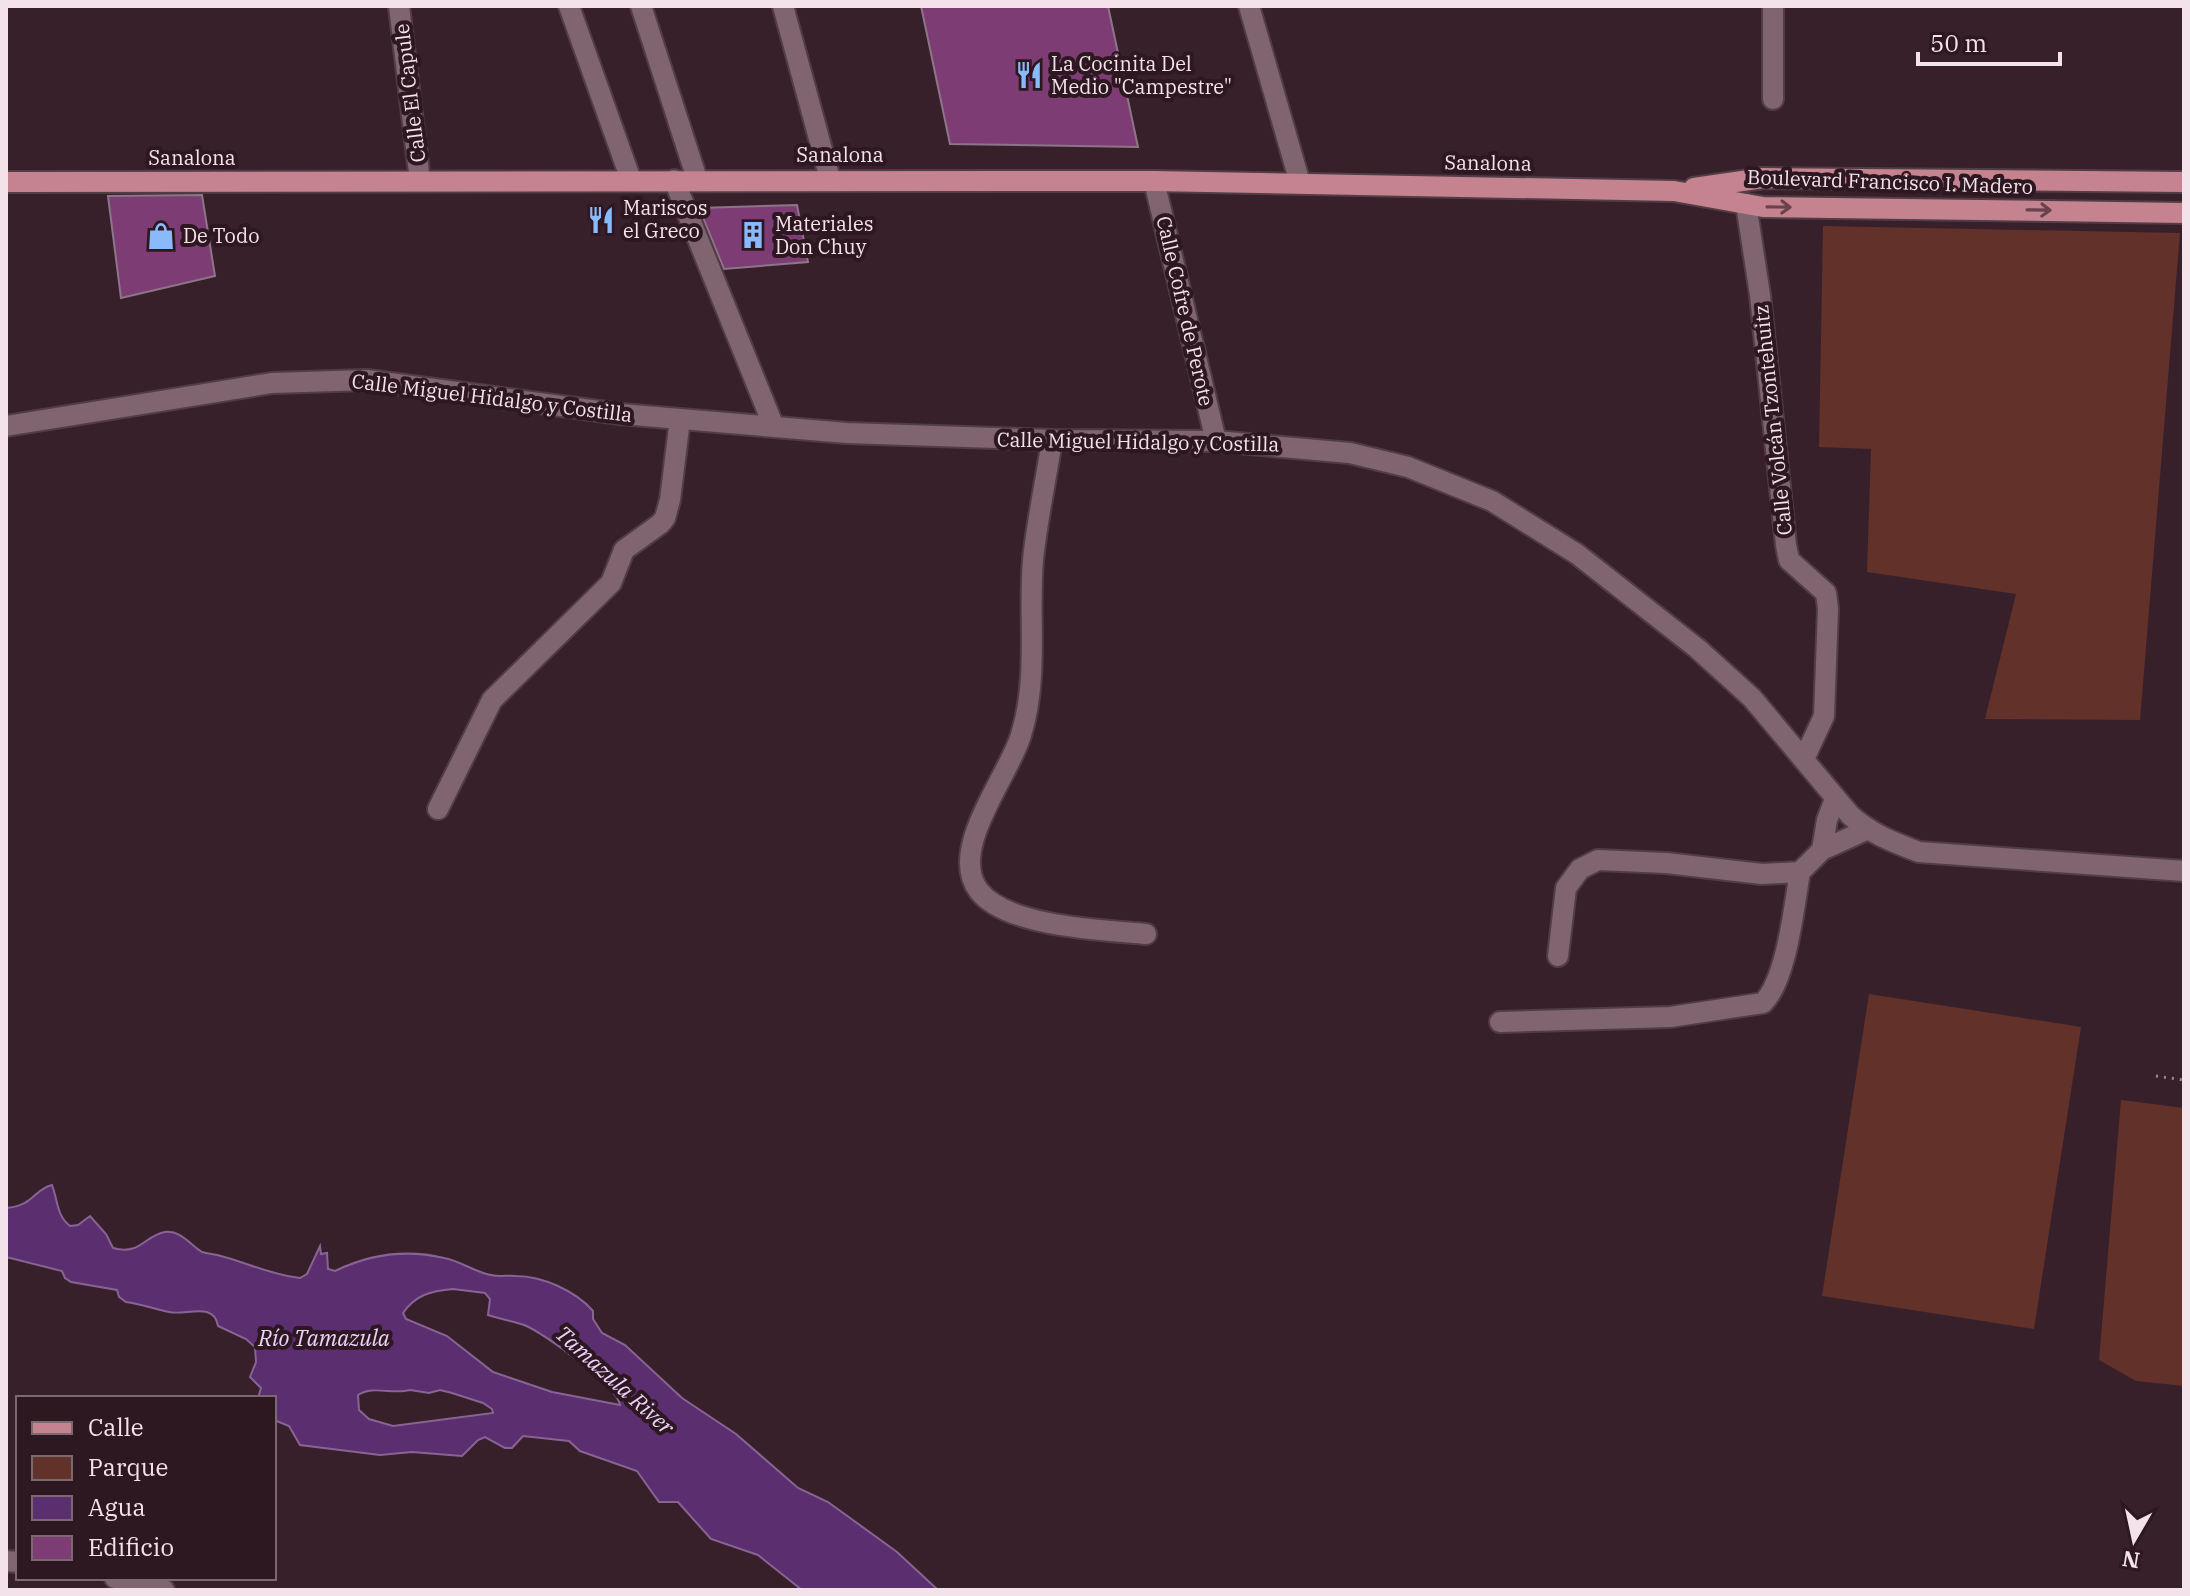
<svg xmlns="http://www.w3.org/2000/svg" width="2190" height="1596" viewBox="0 0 2190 1596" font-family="'IBM Plex Serif',serif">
	<rect width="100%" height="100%" fill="#38202b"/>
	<path fill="#61312a" d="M1823,226L2180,233L2140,720L1985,719L2016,594L1867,572L1871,449L1819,447Z
		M1869,994L2081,1027L2034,1329L1822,1296Z
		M2121,1100L2184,1108V1386L2136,1381L2099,1360Z"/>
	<path fill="#5a2e6f" stroke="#886494" stroke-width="2" fill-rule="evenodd" d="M52,1185C58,1200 56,1215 70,1226L78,1225L90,1216L106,1234L113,1248C140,1256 145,1235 165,1232C181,1230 190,1245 202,1252C208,1254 215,1254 221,1256C247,1263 272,1275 300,1278L307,1274L320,1246L321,1254L327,1253L328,1269L335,1271C370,1254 406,1249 444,1258C461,1261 474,1272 491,1275C500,1277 507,1275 516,1276C542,1276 576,1291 593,1311V1319L602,1333L625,1345L682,1398L736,1434L798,1488L828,1502L897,1552L938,1590H802L758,1555L711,1539L678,1502H659L637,1471L580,1451L569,1441L523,1436L512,1448H505L485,1437L478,1440L462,1456L412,1452L380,1455L300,1445L289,1426L274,1420V1398H258L261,1388L250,1377L256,1362L255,1347L246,1339L218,1326C214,1301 185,1316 169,1312C154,1309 141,1304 126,1302L119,1297L117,1290L71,1282L65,1278L62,1271L6,1257V1208C34,1206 34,1189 52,1185ZM453,1289L485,1293L490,1299L488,1315C500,1319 512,1321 524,1325C543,1332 618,1387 620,1405L552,1392L493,1372L447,1336L406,1319L403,1313C415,1295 431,1291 453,1289ZM410,1390L429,1393L440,1390L452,1393L483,1403L492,1409L493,1413L393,1426L369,1419L359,1410L358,1395C373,1385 393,1395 410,1390Z"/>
	<path fill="#7d3d74" stroke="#8c7588" stroke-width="2" d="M921,6H1108L1138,147L950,144Z
		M202,195L215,276L121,298L108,196Z
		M797,205L808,262L724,269L699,208Z"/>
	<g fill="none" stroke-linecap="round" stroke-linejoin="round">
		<g stroke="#513d46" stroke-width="24">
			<path id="minor" d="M399,6L420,181
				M569,6L631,180
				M641,6L697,179
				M783,6L830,179
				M1249,6L1300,183
				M1773,99V6
				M674,180L774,427
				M1154,181L1216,441
				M1746,204L1760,295L1786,545L1789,560L1826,593L1828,609L1824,716L1804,759
				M6,426L272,383L367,380L621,414L847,433L1052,440L1216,441L1350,453L1408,467L1492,501L1577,554L1698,649L1752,698L1850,815C1871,834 1893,842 1919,852L2184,871
				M1052,440C1046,480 1037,520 1033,560C1028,618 1039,677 1021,735C1009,776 947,850 979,891C1007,927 1103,930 1146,934
				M438,809L492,700L611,583L624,550L660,524L665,518L670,500L680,419
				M1822,850L1827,820L1835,799
				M1558,956L1566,888L1580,869L1598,860L1666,863L1762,874L1800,872L1822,850L1866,830
				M1500,1022L1670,1017L1763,1003C1787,979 1794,906 1800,872
				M6,1561L18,1562
				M115,1578L152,1585L164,1590"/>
		</g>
		<g stroke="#513d46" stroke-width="24">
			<path id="major" d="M6,182L1154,181L1674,191L1763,207L2184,213
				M1694,188L1763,178L2184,182"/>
		</g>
		<path stroke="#9d8891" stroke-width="3" stroke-dasharray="2 6" stroke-linecap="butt" d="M2156,1076L2184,1080"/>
		<use href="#minor" stroke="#80646f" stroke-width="20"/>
		<use href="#major" stroke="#c4838f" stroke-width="20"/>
	</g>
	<defs><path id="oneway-shaft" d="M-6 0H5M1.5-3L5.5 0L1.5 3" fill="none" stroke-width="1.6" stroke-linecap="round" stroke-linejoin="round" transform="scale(2)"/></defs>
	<g stroke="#69424d">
		<use href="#oneway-shaft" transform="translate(1779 207) rotate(1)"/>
		<use href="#oneway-shaft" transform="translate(2039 210) rotate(1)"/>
	</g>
	<defs>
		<g id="restaurant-bare" transform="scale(2.16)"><path d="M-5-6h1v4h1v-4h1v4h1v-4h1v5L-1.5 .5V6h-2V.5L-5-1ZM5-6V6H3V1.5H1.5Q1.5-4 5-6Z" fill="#8abafc" stroke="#2d1721" stroke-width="2.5" paint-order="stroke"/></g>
		<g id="building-bare" transform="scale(2.16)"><path d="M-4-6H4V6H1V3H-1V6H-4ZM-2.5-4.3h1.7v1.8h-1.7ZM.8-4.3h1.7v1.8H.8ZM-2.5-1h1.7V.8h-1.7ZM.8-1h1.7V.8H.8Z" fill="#8abafc" stroke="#2d1721" stroke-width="2.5" paint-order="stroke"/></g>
		<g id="shop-bare" transform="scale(2.16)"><path d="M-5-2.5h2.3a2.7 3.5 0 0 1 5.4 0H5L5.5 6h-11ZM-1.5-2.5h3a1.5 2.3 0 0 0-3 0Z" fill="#8abafc" stroke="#2d1721" stroke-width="2.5" paint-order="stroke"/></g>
	</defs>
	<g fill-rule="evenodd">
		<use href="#restaurant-bare" x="1029" y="75"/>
		<use href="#restaurant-bare" x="601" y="220"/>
		<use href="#building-bare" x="753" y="235"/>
		<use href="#shop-bare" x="161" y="236"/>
	</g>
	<g text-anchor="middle" stroke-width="8" stroke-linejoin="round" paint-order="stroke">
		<g font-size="20" fill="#f3e2e9" stroke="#2d1721" text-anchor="start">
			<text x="1051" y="71">La Cocinita Del<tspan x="1051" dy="23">Medio "Campestre"</tspan></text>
			<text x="623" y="215">Mariscos<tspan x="623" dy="23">el Greco</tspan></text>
			<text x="775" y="231">Materiales<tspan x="775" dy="23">Don Chuy</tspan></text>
			<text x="183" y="243">De Todo</text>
		</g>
		<g font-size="20" fill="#f3e2e9" stroke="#2d1721">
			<text transform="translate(410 93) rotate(-97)" y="7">Calle El Capule</text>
			<text x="840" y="162">Sanalona</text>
			<text x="192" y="165">Sanalona</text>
			<text transform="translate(1488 163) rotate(1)" y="7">Sanalona</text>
			<text transform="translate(1890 182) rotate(2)" y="7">Boulevard Francisco I. Madero</text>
			<text transform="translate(1185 311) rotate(77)" y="7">Calle Cofre de Perote</text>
			<text transform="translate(492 398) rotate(7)" y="7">Calle Miguel Hidalgo y Costilla</text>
			<text transform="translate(1773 420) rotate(-96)" y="7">Calle Volcán Tzontehuitz</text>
			<text transform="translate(1138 442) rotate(1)" y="7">Calle Miguel Hidalgo y Costilla</text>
		</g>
		<g font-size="22" font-style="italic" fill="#ecd3fa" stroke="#2d1721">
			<text x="324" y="1346">Río Tamazula</text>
			<text transform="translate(615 1380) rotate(42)" y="8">Tamazula River</text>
		</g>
	</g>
	<rect width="2190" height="1596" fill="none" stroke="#f3e2e9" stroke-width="16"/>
	<rect x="16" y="1396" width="260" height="184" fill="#2d1721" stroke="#7c6871" stroke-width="2"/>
	<rect x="32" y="1422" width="40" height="12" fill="#c4838f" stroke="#7c6871" stroke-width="2"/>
	<text x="88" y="1436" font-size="24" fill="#f3e2e9">Calle</text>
	<rect x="32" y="1456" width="40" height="24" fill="#61312a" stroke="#7c6871" stroke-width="2"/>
	<text x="88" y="1476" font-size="24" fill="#f3e2e9">Parque</text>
	<rect x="32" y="1496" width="40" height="24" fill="#5a2e6f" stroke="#7c6871" stroke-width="2"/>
	<text x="88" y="1516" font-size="24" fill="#f3e2e9">Agua</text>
	<rect x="32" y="1536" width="40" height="24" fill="#7d3d74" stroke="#7c6871" stroke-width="2"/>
	<text x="88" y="1556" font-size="24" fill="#f3e2e9">Edificio</text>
	<g transform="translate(2134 1540) rotate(189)" stroke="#2d1721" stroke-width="6" paint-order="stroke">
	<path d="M0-6L14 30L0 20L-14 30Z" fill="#f3e2e9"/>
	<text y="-12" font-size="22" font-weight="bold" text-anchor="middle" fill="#f3e2e9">N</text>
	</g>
	<path d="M1918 52v12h142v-12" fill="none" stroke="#f3e2e9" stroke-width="4"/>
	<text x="1930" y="52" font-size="24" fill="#f3e2e9" stroke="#2d1721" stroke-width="6" paint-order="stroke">50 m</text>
</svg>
